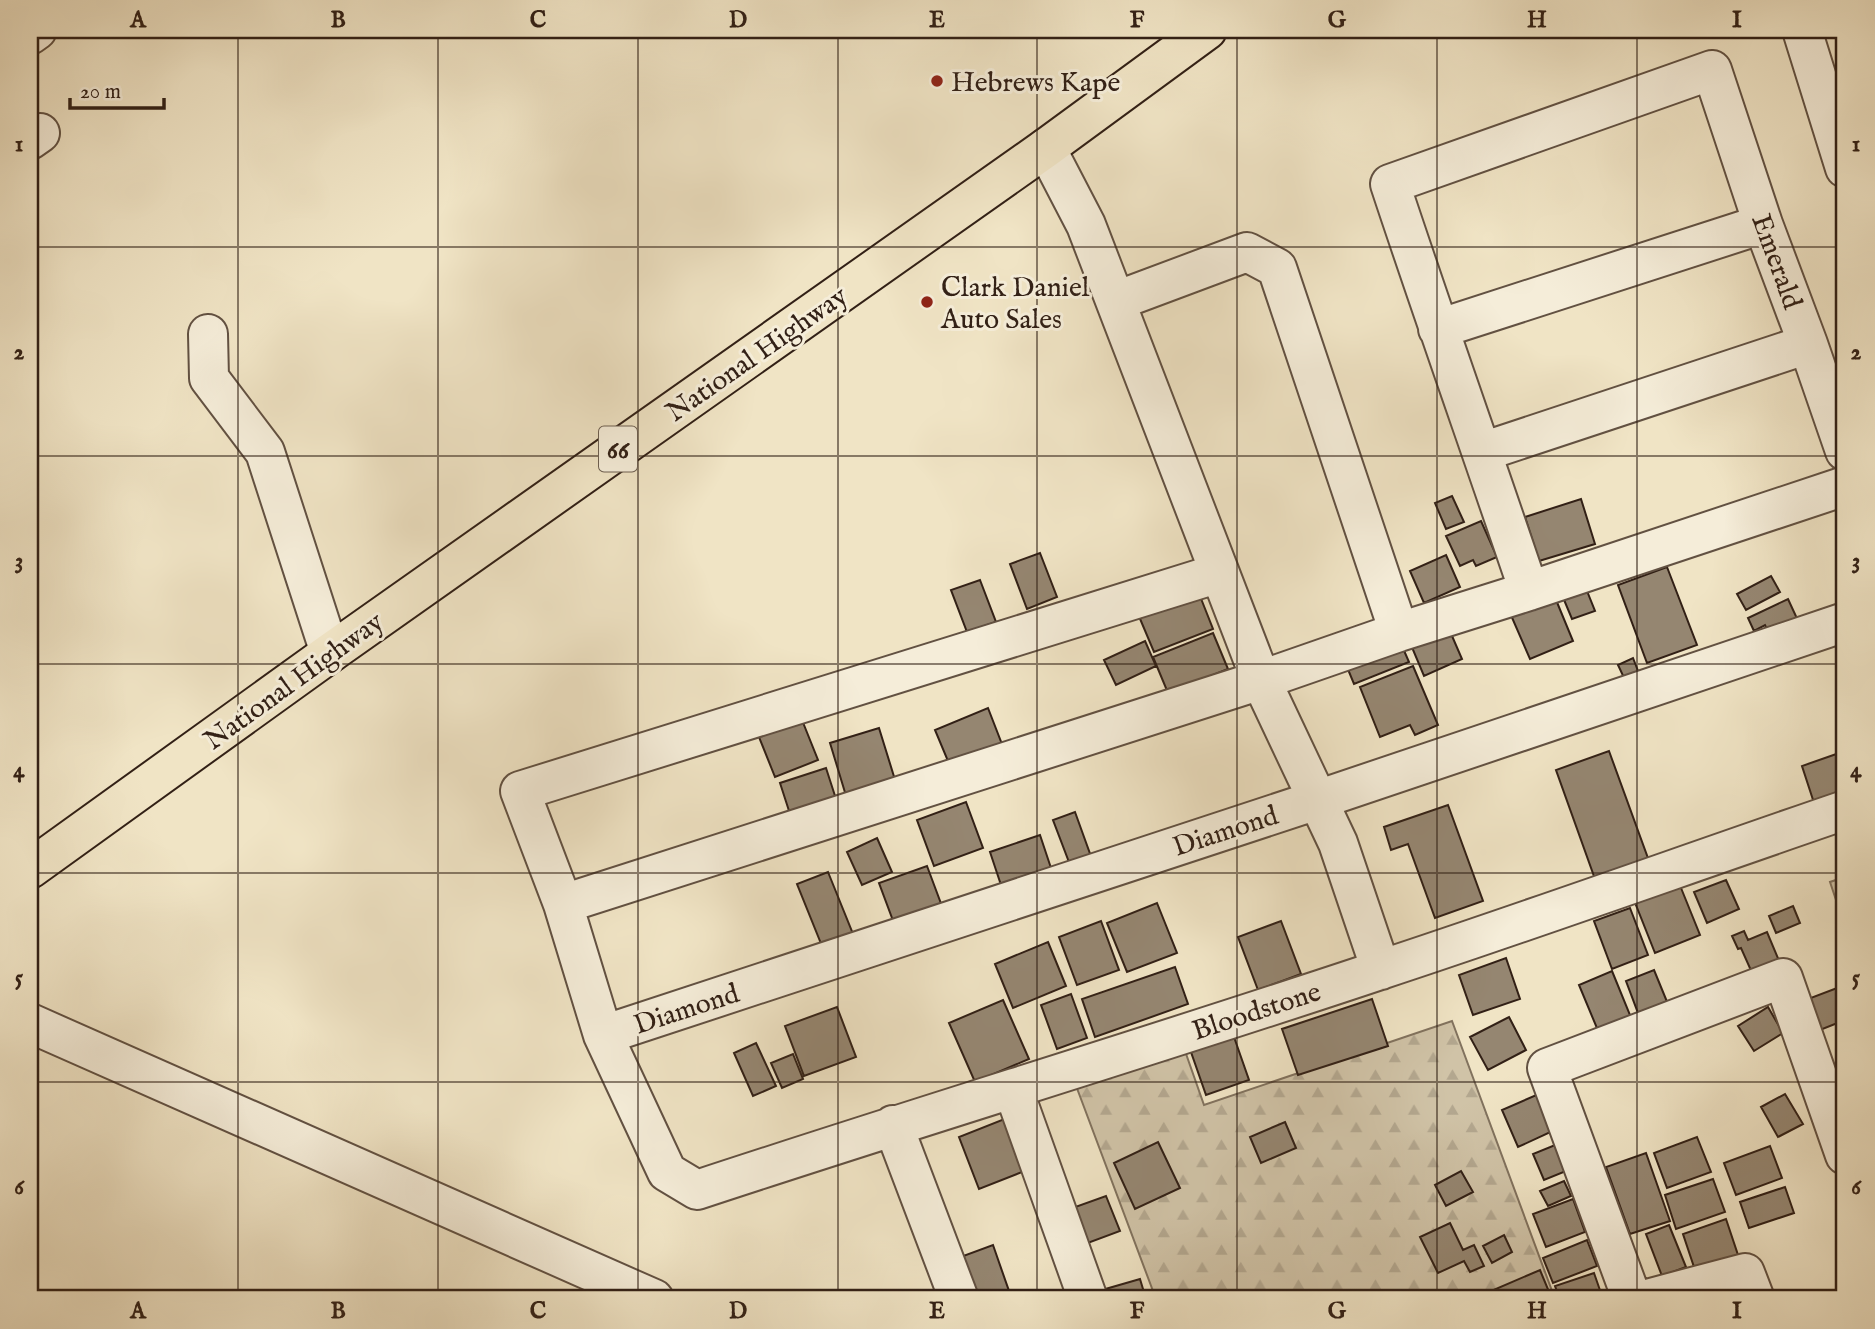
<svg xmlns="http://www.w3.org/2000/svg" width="1875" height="1329" viewBox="0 0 1875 1329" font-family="'IM FELL English',serif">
	<defs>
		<pattern id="forest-firs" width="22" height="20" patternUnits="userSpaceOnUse" patternTransform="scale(1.75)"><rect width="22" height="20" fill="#d0c3a7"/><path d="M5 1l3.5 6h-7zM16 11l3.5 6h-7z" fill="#b3a78f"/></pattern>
	</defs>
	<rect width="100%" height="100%" fill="#f0e4c5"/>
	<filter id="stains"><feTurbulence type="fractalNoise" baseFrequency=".00286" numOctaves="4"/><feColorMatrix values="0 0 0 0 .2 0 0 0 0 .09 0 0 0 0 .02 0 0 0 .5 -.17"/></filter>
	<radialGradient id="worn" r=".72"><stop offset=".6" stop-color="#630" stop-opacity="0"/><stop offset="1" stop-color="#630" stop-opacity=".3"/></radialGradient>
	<path fill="url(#forest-firs)" stroke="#81725e" stroke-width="2" d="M1845,877V927L1830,882Z
		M1452,1021L1555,1299H1156L1075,1083L1185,1051L1204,1105Z"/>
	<path fill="#958671" stroke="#322016" stroke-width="2" d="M1452,496L1464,522L1446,529L1435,503Z
		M1581,499L1595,544L1539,561L1525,517Z
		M1481,521L1497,557L1476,566L1473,560L1460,566L1446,536Z
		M1040,553L1057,597L1027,609L1010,564Z
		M1446,555L1460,587L1424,603L1410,571Z
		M1667,567L1697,645L1647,663L1618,585Z
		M1771,576L1780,592L1746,610L1737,594Z
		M980,580L996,622L967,632L951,590Z
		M1585,586L1595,611L1572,619L1562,595Z
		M1198,591L1213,629L1154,652L1138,614Z
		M1554,595L1573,641L1530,659L1510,613Z
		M1788,599L1800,625L1772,639L1765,625L1754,631L1748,618Z
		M1449,629L1462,659L1424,676L1411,645Z
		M1213,633L1228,669L1168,693L1153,657Z
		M1145,641L1156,666L1116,685L1104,660Z
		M1402,646L1409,662L1354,684L1347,667Z
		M1633,658L1640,676L1626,682L1618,665Z
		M1413,666L1438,725L1415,735L1410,725L1380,737L1360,687Z
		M988,708L1005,752L953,773L935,730Z
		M802,720L818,760L775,777L759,737Z
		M879,728L896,783L847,799L830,743Z
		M1609,751L1649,861L1595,879L1556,770Z
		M1845,751V800L1816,809L1802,766Z
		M826,768L837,802L791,817L780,783Z
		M966,802L983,848L934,866L917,820Z
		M1448,805L1483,901L1435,918L1408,844L1391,850L1384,827Z
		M1075,812L1093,862L1072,870L1053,820Z
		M1040,835L1054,877L1004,894L990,852Z
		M877,838L892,872L862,885L847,852Z
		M927,866L946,917L898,934L879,883Z
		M828,872L853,934L822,946L797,884Z
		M1726,880L1739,909L1707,923L1694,892Z
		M1679,883L1700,935L1655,953L1634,900Z
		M1157,903L1177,953L1127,972L1107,923Z
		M1793,906L1800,923L1776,933L1769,916Z
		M1630,908L1648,955L1612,969L1594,921Z
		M1101,921L1119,970L1077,985L1059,937Z
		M1281,921L1301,974L1258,990L1238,937Z
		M1744,931L1748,940L1767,932L1780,963L1753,975L1741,948L1738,949L1732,936Z
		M1048,942L1066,986L1013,1008L995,964Z
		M1506,958L1520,999L1473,1015L1459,975Z
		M1175,967L1188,1004L1095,1037L1082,999Z
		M1654,970L1670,1009L1641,1021L1626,981Z
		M1612,971L1632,1020L1599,1033L1579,985Z
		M1845,985V1020L1820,1030L1808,999Z
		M1071,994L1087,1038L1057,1049L1041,1005Z
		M1372,999L1388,1046L1298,1075L1282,1029Z
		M1003,1000L1029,1059L975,1082L949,1023Z
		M837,1007L856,1057L804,1076L785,1026Z
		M1768,1007L1783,1033L1754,1051L1738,1026Z
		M1509,1017L1526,1050L1488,1070L1470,1037Z
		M1234,1037L1249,1080L1206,1095L1191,1052Z
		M756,1043L776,1086L753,1096L734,1053Z
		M793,1054L803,1079L782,1088L771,1063Z
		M1541,1093L1557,1129L1518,1147L1502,1110Z
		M1785,1094L1803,1124L1778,1137L1761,1107Z
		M1007,1118L1027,1170L979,1189L959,1137Z
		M1285,1122L1296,1148L1261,1163L1250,1137Z
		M1697,1137L1711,1172L1667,1188L1654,1153Z
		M1158,1142L1180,1188L1135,1209L1114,1163Z
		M1560,1143L1571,1169L1544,1180L1533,1154Z
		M1770,1146L1782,1178L1736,1195L1724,1163Z
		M1646,1153L1670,1221L1630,1234L1606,1167Z
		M1461,1171L1473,1192L1446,1206L1435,1185Z
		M1713,1179L1725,1212L1676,1229L1665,1195Z
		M1564,1181L1571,1196L1548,1206L1540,1191Z
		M1785,1187L1794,1213L1749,1228L1740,1202Z
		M1106,1196L1120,1231L1077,1247L1064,1211Z
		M1573,1199L1585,1232L1546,1247L1533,1214Z
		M1726,1219L1738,1255L1695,1270L1683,1234Z
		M1450,1223L1463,1250L1474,1245L1484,1266L1470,1272L1464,1261L1438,1273L1420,1237Z
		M1669,1225L1686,1267L1662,1276L1646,1234Z
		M1504,1235L1512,1252L1492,1263L1483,1246Z
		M1587,1240L1597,1266L1553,1283L1543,1258Z
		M993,1245L1009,1291L986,1299H970L955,1259Z
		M1540,1270L1552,1299H1475V1298Z
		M1594,1273L1603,1299H1560L1555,1286Z
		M1140,1279L1146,1299H1097L1095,1292Z"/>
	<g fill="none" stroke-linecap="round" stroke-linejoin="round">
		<g stroke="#625142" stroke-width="42">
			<path id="minor" d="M1802,30L1845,168
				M30,35L37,30
				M30,140L40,133
				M1046,148L1086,225L1261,680L1338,843L1381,970
				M1116,301L1247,252L1277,268L1399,632
				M1438,329L1763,224
				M208,334L209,378L265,452L330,653
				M1482,452L1808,344
				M1219,573L520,791L563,904L603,1035L667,1172L697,1190C924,1115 1153,1046 1380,970C1535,919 1690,863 1845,810
				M1529,591C1483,455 1435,320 1390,184L1712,70L1763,224L1808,344L1845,451
				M563,904L1261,680L1399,632L1529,591L1845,486
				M30,1023L654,1299
				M603,1035L1317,800L1845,622
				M1013,1089L1088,1299
				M893,1125L959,1299
				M1632,1299L1547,1068L1783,978L1845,1155
				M1647,1299L1745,1273L1755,1299"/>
		</g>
		<g stroke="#322016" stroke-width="42">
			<path id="major" d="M30,869L330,653L1046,148L1207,30"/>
		</g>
		<use href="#minor" stroke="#f5edd9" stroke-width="38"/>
		<use href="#major" stroke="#f0e4c5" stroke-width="38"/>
	</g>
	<path fill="none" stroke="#322016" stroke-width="2" stroke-opacity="0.55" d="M238,30V1299M438,30V1299M638,30V1299M838,30V1299M1037,30V1299M1237,30V1299M1437,30V1299M1637,30V1299M30,247H1845M30,456H1845M30,664H1845M30,873H1845M30,1082H1845"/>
	<g fill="#8f2418" stroke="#f5edd9" stroke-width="2.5">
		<circle cx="937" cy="81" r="7"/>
		<circle cx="927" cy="302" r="7"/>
	</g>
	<g text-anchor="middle" stroke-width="6" stroke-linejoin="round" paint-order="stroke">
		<rect fill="#f5edd9" stroke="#6c5e50" stroke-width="2" x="599" y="426.5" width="38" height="45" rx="5"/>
		<g font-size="26" font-weight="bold" fill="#322016">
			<text x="618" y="458">66</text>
		</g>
		<g font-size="28" fill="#322016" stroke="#f5edd9" text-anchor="start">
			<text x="951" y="91">Hebrews Kape</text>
			<text x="941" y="296">Clark Daniel<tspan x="941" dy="32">Auto Sales</tspan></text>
		</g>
		<g font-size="28" fill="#322016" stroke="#f5edd9">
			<text transform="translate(1778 261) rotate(70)" y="10">Emerald</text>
			<text transform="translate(756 353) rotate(-35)" y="10">National Highway</text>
			<text transform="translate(293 680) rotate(-36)" y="10">National Highway</text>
			<text transform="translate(1225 830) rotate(-18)" y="10">Diamond</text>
			<text transform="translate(686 1008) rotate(-18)" y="10">Diamond</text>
			<text transform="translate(1256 1010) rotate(-18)" y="10">Bloodstone</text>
		</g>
	</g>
	<rect width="1875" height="1329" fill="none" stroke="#f0e4c5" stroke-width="77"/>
	<path d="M70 98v10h94v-10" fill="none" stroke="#322016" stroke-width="3.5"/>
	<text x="80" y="98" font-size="21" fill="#322016" stroke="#f5edd9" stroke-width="5" paint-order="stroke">20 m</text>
	<rect x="38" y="38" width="1798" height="1252" fill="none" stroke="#322016" stroke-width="2.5"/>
	<g font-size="23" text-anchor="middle" font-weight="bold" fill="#322016">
		<text x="138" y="27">A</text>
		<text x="338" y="27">B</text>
		<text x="538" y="27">C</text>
		<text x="738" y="27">D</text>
		<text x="937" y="27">E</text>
		<text x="1137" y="27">F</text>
		<text x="1337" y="27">G</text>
		<text x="1537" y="27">H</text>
		<text x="1737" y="27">I</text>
		<text x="19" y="151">1</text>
		<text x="1856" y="151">1</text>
		<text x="19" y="359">2</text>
		<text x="1856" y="359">2</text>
		<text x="19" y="568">3</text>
		<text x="1856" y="568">3</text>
		<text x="19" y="777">4</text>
		<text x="1856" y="777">4</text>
		<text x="19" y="985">5</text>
		<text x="1856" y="985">5</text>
		<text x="19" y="1194">6</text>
		<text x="1856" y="1194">6</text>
		<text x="138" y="1318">A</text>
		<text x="338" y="1318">B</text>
		<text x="538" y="1318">C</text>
		<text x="738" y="1318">D</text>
		<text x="937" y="1318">E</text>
		<text x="1137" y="1318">F</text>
		<text x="1337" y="1318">G</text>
		<text x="1537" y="1318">H</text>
		<text x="1737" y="1318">I</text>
	</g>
	<rect width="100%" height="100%" filter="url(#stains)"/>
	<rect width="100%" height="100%" fill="url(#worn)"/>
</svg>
